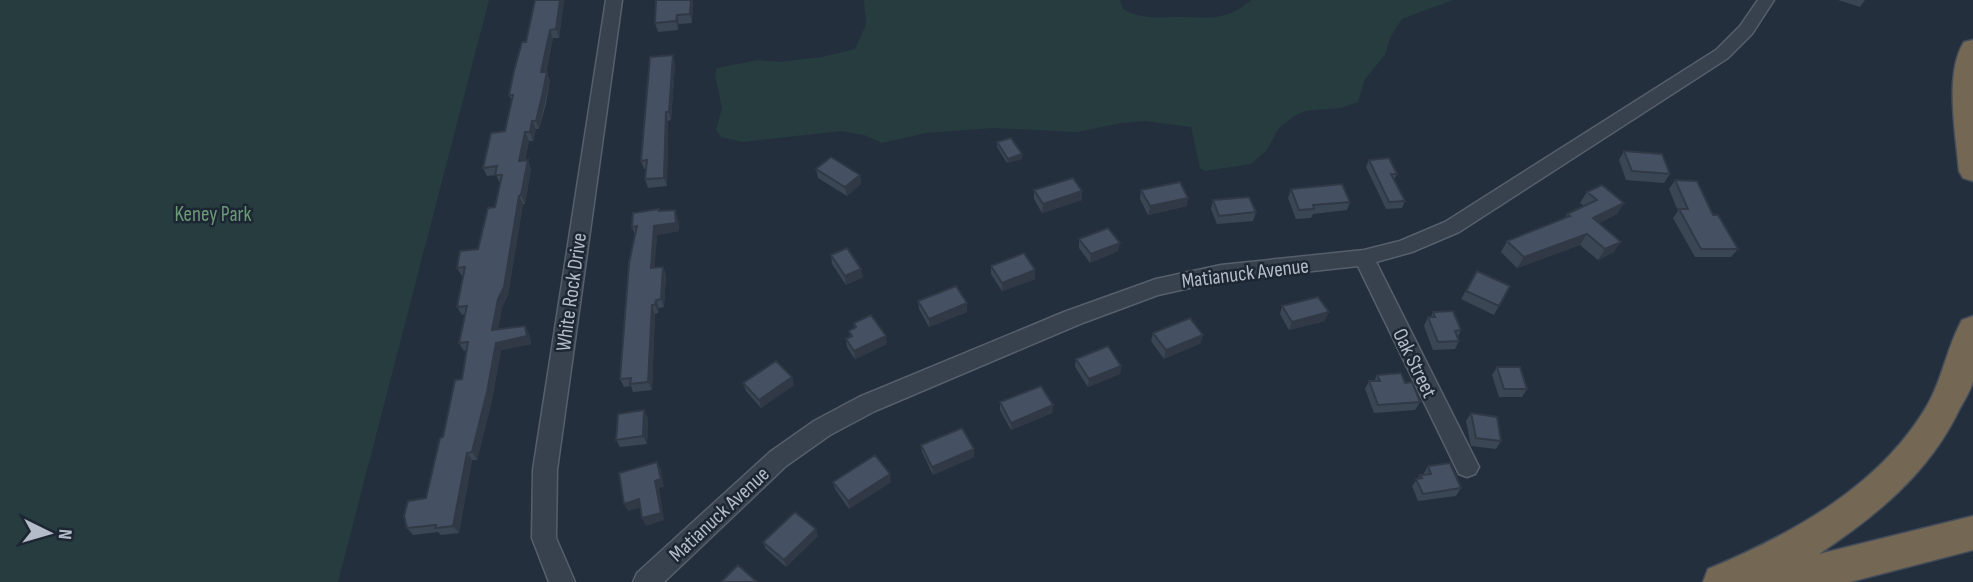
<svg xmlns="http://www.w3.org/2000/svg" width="1973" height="582" viewBox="0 0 1973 582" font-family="'Sofia Sans Condensed',sans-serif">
	<rect width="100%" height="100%" fill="#242f3e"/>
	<path fill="#263c3f" d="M0,0H489L338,582H0Z
		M864,0H1120L1123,9C1139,18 1154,18 1172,17C1203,16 1224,24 1251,0H1453L1402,19L1391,36L1385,55L1365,79L1358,102L1340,108L1306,111L1294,116L1279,128L1266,151L1251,164L1205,171L1200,168L1191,127L1145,121L1121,123L1077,132L993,128L926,133L882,143L864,135L841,131L742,142L721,137L716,130L722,108L715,75L717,68L758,60L778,62L822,57L855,49L866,24Z"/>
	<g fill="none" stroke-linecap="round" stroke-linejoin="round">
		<g stroke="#565f6c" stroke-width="3">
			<path id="minor" d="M606,0H622L557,470L556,538L575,582H549L532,538L533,470Z
				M1758,0H1774L1752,34L1728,58L1459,232L1412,252L1376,262L1479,467L1475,474L1467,477L1459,474L1358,266L1221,281L1158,295L1080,324L875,411L830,435L786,466L664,582H633L637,573L770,452L814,421L859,397L1064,312L1156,279L1221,265L1364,250L1400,241L1445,222L1716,50L1740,26Z"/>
		</g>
		<g stroke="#434c59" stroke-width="3">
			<path id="highway" d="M1973,40V181L1963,178L1959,171C1956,135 1944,73 1964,42Z
				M1973,316C1973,336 1973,361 1973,381C1971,390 1964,401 1959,410C1929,473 1876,516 1819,554L1973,516V550L1850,582H1703L1708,569C1792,534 1881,486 1928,404C1943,377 1947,347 1962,320Z"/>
		</g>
		<use href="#minor" fill="#38414e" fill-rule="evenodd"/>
		<use href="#highway" fill="#746855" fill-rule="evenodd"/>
	</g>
	<path fill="#3b4654" d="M535,0H564L559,38H553L546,72L550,80L546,104L539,129H536L533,141H529L525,161L531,169L525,204H523L508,295L502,307L498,329L525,326L529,334L531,344L501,350L492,400L477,460H472L459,533L441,535L438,532L413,535L407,528L426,498L443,437L462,379L467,350L464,351L459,343L465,314L462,315L457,307L463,276H462L457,268L478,249L495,207L500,184L496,175L487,176L483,168L505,131L512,101L509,95L526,42Z
		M656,0H693L692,23L679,24L678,30L658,32L655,23Z
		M1838,0H1865L1860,7Z
		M675,64L671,120L668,121L667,186L648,188L645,179L646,169H644L641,161Z
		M997,142L1022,159L1007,163L997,147Z
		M1624,151L1670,174L1664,183L1626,180L1619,160Z
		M1369,160L1397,174L1394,180L1405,201L1402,208L1386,209L1366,167Z
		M816,169L860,175L861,184L847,196L818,178Z
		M1675,180L1713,215L1738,249L1731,257H1695L1673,218L1678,211L1669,189Z
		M1291,189L1350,202L1347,210L1313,214L1311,218L1296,219L1288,198Z
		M1034,190L1082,191V200L1042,213L1034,199Z
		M1141,190L1187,206L1148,215L1140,199Z
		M1587,192L1624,203L1617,214L1599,223L1614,252L1598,260L1580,245L1517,268L1501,252L1507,241L1565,218L1567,214L1584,206L1580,203Z
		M1213,200L1256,212L1253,221L1217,224L1211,209Z
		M659,209L660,211L678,219L679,231L657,235L654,268L663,267L666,275L664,307L659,308L658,313L655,314L652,390L633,392L631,386L624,387L620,379L635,235L632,227Z
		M1079,239L1118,251L1090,263L1079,248Z
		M831,255L863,277L846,285L832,264Z
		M991,266L1035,279L1002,291L991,274Z
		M1477,271L1499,306L1494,315L1461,299Z
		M918,301L967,312L929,327L919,309Z
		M1282,306L1325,321L1289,330L1280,314Z
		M1433,312L1461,330L1458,337L1459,341L1455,349L1433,350L1424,326L1428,317H1431Z
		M854,323L887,344L855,359L847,347L846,339L850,337L849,331L854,328Z
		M1153,333L1201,343L1164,359L1151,341Z
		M1076,359L1121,366L1120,374L1088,387L1075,367Z
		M1497,367L1527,389L1522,397H1499L1492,375Z
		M1377,375L1405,383L1420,402L1415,410L1374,413L1365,389L1369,381H1374Z
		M792,377L794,385L761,408L746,391L743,383Z
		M1000,402L1053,405L1052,413L1011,430L1000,410Z
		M1471,413L1501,441L1496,449L1471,446L1466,421Z
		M648,418L647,444L620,447L616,440Z
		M921,445L974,457L933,475L922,452Z
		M1428,466L1461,488L1456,496L1418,501L1412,486L1420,475H1423Z
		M833,482H891L849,509L835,489Z
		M818,536L786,567L766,549L763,542Z"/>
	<path fill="#303945" d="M560,0H564L559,38L556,29Z
		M691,0H693L692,23L690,14Z
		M677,15L679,24L678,30L676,21Z
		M550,30L553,38L545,81L541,72Z
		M673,55L675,64L671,120L669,112Z
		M547,72L550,80L539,129L536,121Z
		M666,112L668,121L667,186L664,178Z
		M532,121L536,129L533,141L530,132Z
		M525,132L529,141L523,169L519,161Z
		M1022,154V159L1007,163L1008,159Z
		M528,160L531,169L525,204L521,195Z
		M860,175L861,184L847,196L845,187Z
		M1082,191V200L1042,213L1043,204Z
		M519,196L523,204L508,295L502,307L497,338L492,330Z
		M1188,198L1187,206L1148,215L1150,206Z
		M1624,203L1617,214L1586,229L1593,218Z
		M675,210L678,219L679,231L657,235L654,276L651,268L654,226Z
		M1587,234L1580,245L1517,268L1524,257Z
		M1621,242L1614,252L1598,260L1605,249Z
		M1120,243L1118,251L1090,263L1091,254Z
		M663,267L666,275L664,307L661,299Z
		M861,269L863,277L846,285L845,276Z
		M1035,270V279L1002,291V283Z
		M656,300L659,308L658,313L655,305Z
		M967,303V312L929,327V319Z
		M652,305L655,314L652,390L648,382Z
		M1329,312L1325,321L1289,330L1292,322Z
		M525,326L529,334L531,344L501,350L492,400L477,460L472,452L496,343Z
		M1203,335L1201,343L1164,359L1166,350Z
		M886,336L887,344L855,359L854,351Z
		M1121,366L1120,374L1088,387L1089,379Z
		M792,377L794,385L761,408L759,400Z
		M1053,405L1052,413L1011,430V423Z
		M644,410L648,418L647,444L643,436Z
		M974,449V457L933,475L932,467Z
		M467,453L472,460L459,533L453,526Z
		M657,462L661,469L664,487L659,488L664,520L646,526L642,518L655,481Z
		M890,474L891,482L849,509L848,501Z
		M639,499L642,507L628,511L624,504Z
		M816,529L818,536L786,567L784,560Z"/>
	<path fill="#455162" stroke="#303945" stroke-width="2" d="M535,0H560L556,29L550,30L541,72H547L542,96L536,121H532L530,132H525L519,161L528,160L521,195L519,196L504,287L498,299L492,330L525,326L527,336L496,343L487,392L472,452L467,453L453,526L435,528L436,525L407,528L404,516L408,501L426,498L440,438L443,437L455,380L462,379L468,342L459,343L467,306L457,307L465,267L457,268L460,251L478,249L488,208L495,207L502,175H495L497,166L483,168L491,133L505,131L513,95H509L514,71L522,42H526Z
		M656,0H691L690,14L677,15L676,21L655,23Z
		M673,55L669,112H666L664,178L645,179L647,160L641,161L650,57Z
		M1011,138L1022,154L1008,159L997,142Z
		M1624,151L1662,154L1670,174L1632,171Z
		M831,157L860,175L845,187L816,169Z
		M1389,158L1397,174H1391L1405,201L1389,202L1369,160Z
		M1073,178L1082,191L1043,204L1034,190Z
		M1675,180L1697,181L1713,215H1718L1738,249H1701L1679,209H1688Z
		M1180,182L1188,198L1150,206L1141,190Z
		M1342,184L1350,202L1313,205L1314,209L1299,210L1291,189Z
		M1602,185L1624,203L1593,218L1621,242L1605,249L1587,234L1524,257L1507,241L1570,216L1567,214L1597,200L1587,192Z
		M1249,197L1256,212L1219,216L1213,200Z
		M659,209V211L675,210L676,223L654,226L651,268L663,267L661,299L656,300L655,305H652L648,382L630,384L631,378L620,379L629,263L637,226L632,227L633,213Z
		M1108,228L1120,243L1091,254L1079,239Z
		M847,248L861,269L845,276L831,255Z
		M1024,253L1035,270L1002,283L991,266Z
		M1477,271L1510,286L1499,306L1466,291Z
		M956,286L967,303L929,319L918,301Z
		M1318,297L1329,312L1292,322L1282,306Z
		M1453,311L1461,330L1455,331L1459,341L1438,342L1428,317H1435L1433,312Z
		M871,315L886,336L854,351L846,339L852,336L849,331L856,327L854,323Z
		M1190,318L1203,335L1166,350L1153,333Z
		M1108,346L1121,366L1089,379L1076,359Z
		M776,361L792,377L759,400L743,383Z
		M1497,367H1520L1527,389H1504Z
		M1401,373L1405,383L1412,382L1420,402L1378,405L1369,381H1380L1377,375Z
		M1041,386L1053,405L1011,423L1000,402Z
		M644,410L643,436L616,440L618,414Z
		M1471,413L1497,417L1501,441L1476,438Z
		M962,428L974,449L932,467L921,445Z
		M875,455L890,474L848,501L833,482Z
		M657,462L661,479L655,481L661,513L642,518L639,499L624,504L619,473Z
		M1450,463L1461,488L1423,494L1416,479L1422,478L1420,475L1431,474L1428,466Z
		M795,512L816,529L784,560L763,542Z
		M738,565L757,582H721Z"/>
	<g text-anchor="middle" stroke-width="5" stroke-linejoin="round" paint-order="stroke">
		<g font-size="21" fill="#6b9a76" stroke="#1d2633">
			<text x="213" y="221">Keney Park</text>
		</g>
		<g font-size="21" fill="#b4bcc9" stroke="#1d2633">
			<text transform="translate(1245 273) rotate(-7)" y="7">Matianuck Avenue</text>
			<text transform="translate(571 292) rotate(-82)" y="7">White Rock Drive</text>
			<text transform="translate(1415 363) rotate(64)" y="7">Oak Street</text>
			<text transform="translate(719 514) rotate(-43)" y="7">Matianuck Avenue</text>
		</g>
	</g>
	<g transform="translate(49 533) rotate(95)" stroke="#1d2633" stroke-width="5" paint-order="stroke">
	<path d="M0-5L12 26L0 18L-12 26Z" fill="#b4bcc9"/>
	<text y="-10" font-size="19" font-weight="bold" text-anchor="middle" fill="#b4bcc9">N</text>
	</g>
</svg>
